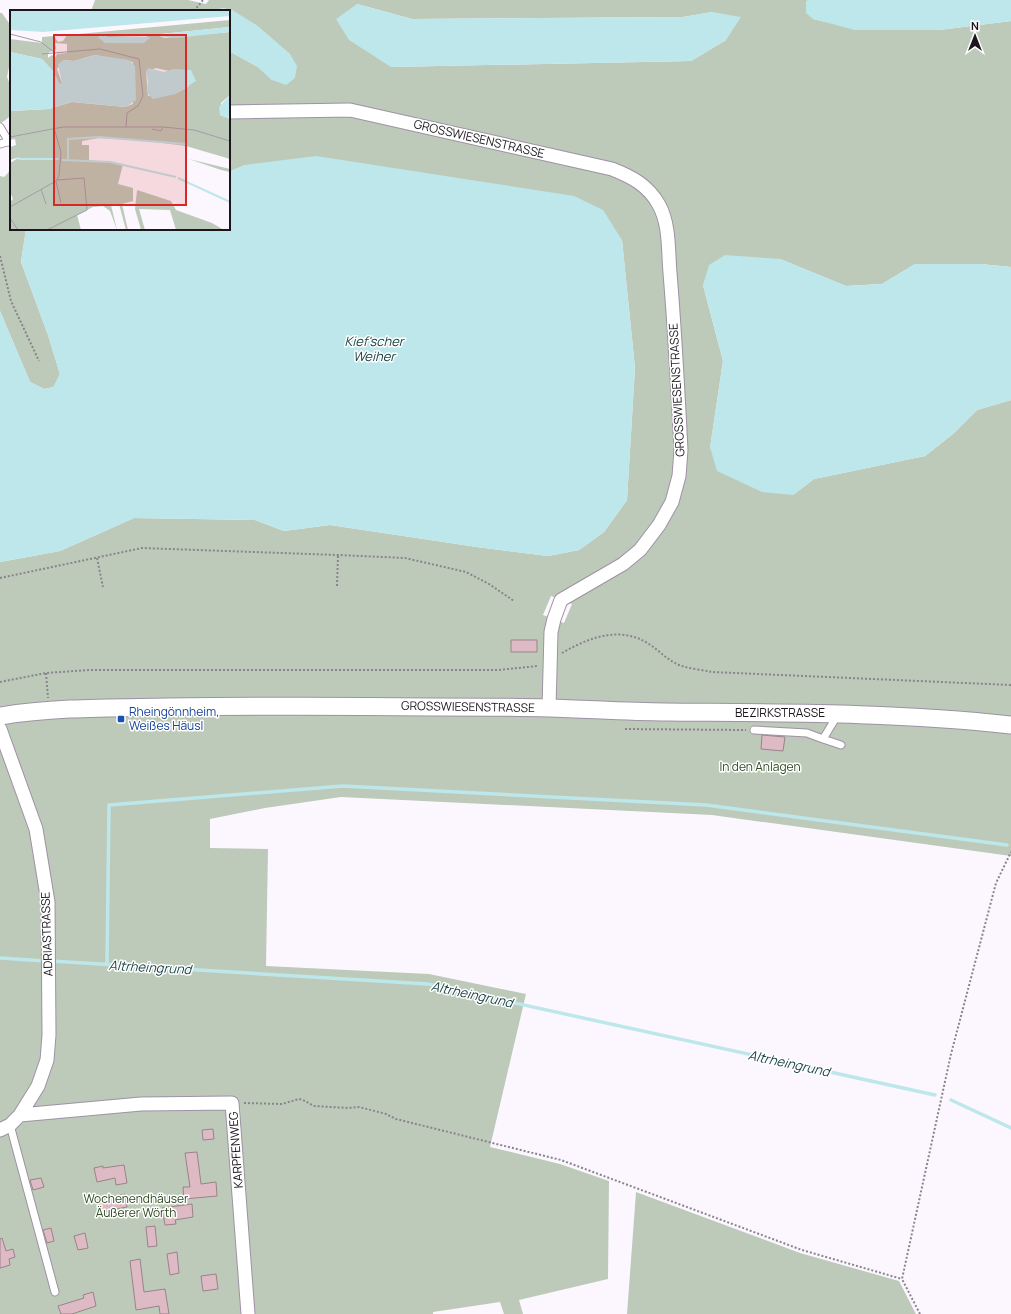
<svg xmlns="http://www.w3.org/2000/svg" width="1011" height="1314" viewBox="0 0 1011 1314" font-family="Manrope,sans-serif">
	<rect width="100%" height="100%" fill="#fcf7ff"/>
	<path fill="#bdcab9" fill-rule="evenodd" d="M95,0H188L206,4L209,0H808L806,2L813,19L826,22L939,30L1011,21V267L980,264H915L882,284L846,286L780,259L703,285L723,361L710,448L793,495L814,479L925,456L953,434L977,410L1011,400V856L712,815L341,797L265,808L210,819V848L268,849L266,966L429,974L526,994L490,1147L560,1164L609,1181L608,1279L519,1300L523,1314H504L500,1302L433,1312V1314H0V562L60,551L134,518L255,520L284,531L330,525L477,547L548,556L579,550L604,532L627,500L635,368L622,240L245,165L229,172V51L258,67L272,80L290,54L232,10L222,8L217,11H91ZM357,4L412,19L683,17L712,12L726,40L691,61L391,67ZM551,596L572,604L564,623L543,615Z
		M0,13H2L11,26V67H9L7,77L11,87V114L8,118L0,124Z
		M11,167V229H26L21,262L48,335L60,374L54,387L44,389L30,382L0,311V176L4,177L8,173Z
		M636,1192L800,1253L899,1281L916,1314H627Z"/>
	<path fill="#bde7ea" d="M808,0H1011V21L939,30H855L813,19L806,13V2Z
		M357,4L412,19L683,17L712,12L741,17L726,40L691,61L391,67L349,40L336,19Z
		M221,8L232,10L258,26L290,54L297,66L295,78L286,85L272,80L258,67L229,51V11H217Z
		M316,156L574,196L603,210L622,240L635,368L627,500L604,532L579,550L548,556L477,547L330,525L284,531L255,520L134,518L60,551L0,562V311L30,382L44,389L53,387L60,374L48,335L21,262L26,229H229V172L245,165Z
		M725,255L780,259L846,286L882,284L915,264H980L1011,267V400L977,410L953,434L925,456L814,479L793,495L762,492L717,471L710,447L723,361L703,285L709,265Z"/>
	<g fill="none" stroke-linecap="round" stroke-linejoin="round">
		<path stroke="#bde7ea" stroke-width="3.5" d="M0,958L45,961
			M51,961L428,984L935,1095
			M107,964L109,805L343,786L706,805L1007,845
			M951,1100L1011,1128"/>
	</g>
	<path fill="#debac5" stroke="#9a8389" d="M511,640H537V652H511Z
		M762,735L785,737L783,751L761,749Z
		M213,1129L214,1139L203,1140L202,1130Z
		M197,1152L201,1184L216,1182L217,1196L184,1199L183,1187H190L185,1153Z
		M124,1165L127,1183L116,1185L115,1178L97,1182L94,1168L103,1166V1168Z
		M41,1178L44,1187L33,1190L30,1180Z
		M125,1194L127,1207L101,1212L98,1200Z
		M192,1204L193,1217L175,1220L176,1224L165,1225L162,1208Z
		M155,1226L157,1246L148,1247L146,1227Z
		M51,1228L54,1241L47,1243L43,1230Z
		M85,1233L88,1248L78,1250L74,1236Z
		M2,1238L6,1251L13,1249L15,1257L9,1259L10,1265L0,1268V1239Z
		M177,1252L179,1273L170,1275L167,1254Z
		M140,1259L144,1292L165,1289L169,1314H160L159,1306L136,1310L130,1261Z
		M216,1274L218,1289L203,1291L201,1276Z
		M93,1292L96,1306L72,1314H61L58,1306L84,1298L83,1295Z"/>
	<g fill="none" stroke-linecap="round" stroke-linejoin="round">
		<g stroke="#9e92a4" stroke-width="9">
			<path id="service" d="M0,127L9,142
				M0,144L11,141
				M754,730L807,733L823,739L837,716
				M823,739L841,745
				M10,1125L55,1292"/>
		</g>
		<g stroke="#9e92a4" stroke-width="15">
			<path id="minor" d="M229,112L350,110L612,169C632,177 648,185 659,205C670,225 668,251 670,273C675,332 678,391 681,450L679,476L672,502L659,525L640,550L623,564L561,600L554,619L551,632L549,708
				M0,729L36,829L48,902L49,1035L47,1060L38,1086L20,1115L10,1125L0,1130
				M20,1115L141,1104L232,1103L248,1314"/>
		</g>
		<g stroke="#9e92a4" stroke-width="19">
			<path id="tertiary" d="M0,716C55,707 111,708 167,707C255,706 344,706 432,707C471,707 510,707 549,708C588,709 627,712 666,712C781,713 896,712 1011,725"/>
		</g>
		<path stroke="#89848c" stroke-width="2" stroke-dasharray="2 2" stroke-linecap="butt" d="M194,11L203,0
			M0,256L11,301L39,361
			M97,558L103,587
			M0,578L142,548L338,555L405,558L466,572L489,584L514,601
			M337,586L338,555
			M562,653C588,638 620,625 649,644C660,651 669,662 682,666C691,669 703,670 712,672L1011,685
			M46,673L48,698
			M0,682L46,673L89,670H498L538,666
			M625,729L746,730
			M244,1103L282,1104L299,1099L303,1100L314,1106L348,1108L359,1107L386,1114L396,1119L561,1160L802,1250L902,1279
			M920,1314L902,1279L951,1054L996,883L1011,852"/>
		<use href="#service" stroke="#fff" stroke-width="7"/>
		<use href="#minor" stroke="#fff" stroke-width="13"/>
		<use href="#tertiary" stroke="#fff" stroke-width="17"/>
	</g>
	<rect fill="#1a4fb4" stroke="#fff" stroke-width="1.5" x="117" y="715" width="8" height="8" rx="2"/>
	<g text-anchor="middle" stroke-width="3" stroke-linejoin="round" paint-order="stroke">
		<g font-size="12" fill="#1b161d" stroke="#fff">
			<text transform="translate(479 139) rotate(13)" y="4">GROSSWIESENSTRASSE</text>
			<text transform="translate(677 390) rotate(-93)" y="4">GROSSWIESENSTRASSE</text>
			<text transform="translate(468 707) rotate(1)" y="4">GROSSWIESENSTRASSE</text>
			<text x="780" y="717">BEZIRKSTRASSE</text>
			<text transform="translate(47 934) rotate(-92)" y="4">ADRIASTRASSE</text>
			<text transform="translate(236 1150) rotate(-94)" y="4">KARPFENWEG</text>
		</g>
		<g font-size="12" fill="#164399" stroke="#fff" text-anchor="start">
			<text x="129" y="716">Rheingönnheim,<tspan x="129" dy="14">Weißes Häusl</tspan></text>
		</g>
		<g font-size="12" fill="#2d4a21" stroke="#fff">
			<text x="760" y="771">In den Anlagen</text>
			<text x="136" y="1203">Wochenendhäuser<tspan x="136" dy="14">Äußerer Wörth</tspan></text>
		</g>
		<g font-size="13" font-style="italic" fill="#153d40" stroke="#fff">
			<text x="374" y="346">Kief'scher<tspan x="374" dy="15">Weiher</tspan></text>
			<text transform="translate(150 967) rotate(3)" y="5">Altrheingrund</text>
			<text transform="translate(472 994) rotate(12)" y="5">Altrheingrund</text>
			<text transform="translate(789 1063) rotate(12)" y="5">Altrheingrund</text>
		</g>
	</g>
	<g transform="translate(10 10)">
		<rect width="220" height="220" fill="#fcf7ff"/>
		<path d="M220,10V17L151,24L149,26L155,28L220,22V85L211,93L210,105L220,109V149L176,136L137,131L89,128L72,131V135H79V150L113,154L108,174L123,178V191L112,194L118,220H116L109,194L101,195L107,220L100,201L93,196L83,197L67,205L71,220H0V192L3,189L0,182V153L10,147L0,150V137L6,135L5,129L0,130V101L39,99L62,92L115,97L123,94V52L85,45L64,51L54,50L47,59L52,73L50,75L42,60L32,49L0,42V29L32,33V27L44,26L48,32L53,31L57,25ZM91,25L98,27L137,26L134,33H95ZM45,33L57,34V43L47,44L45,48L42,45L38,48V43L46,39ZM146,58L159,61L179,76L165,84L138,86L136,62ZM179,149L220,159V162L211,160ZM127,180L161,191L166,200L202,213L214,220H166L160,200L129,199L135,220H131L125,199Z" fill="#bdcab9" fill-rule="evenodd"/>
		<path d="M0,0H220V6L33,22L0,20ZM220,17V22L166,28L149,26L150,24ZM91,25L98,27H141L134,33H95L88,27ZM0,42L32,49L42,60L50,75L52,73L48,54L54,50L64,51L85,45L119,50L125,56L126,90L116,97L62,92L39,99L0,101ZM138,58L154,62L163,59L181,60L186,71L165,84L143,89L137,83L138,71L136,62ZM220,85V109L210,105L209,97Z" fill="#bde7ea"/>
		<path fill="none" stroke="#bde7ea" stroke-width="2" d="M8,149H49M58,149V129L89,127L175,134M52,150L100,152L166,167M168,168L220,192"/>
		<path fill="none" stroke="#a29da5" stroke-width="1" d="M0,24L31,32L45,43M32,44L90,39L129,49L133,86L128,96L117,103L116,117M142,119L151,121L153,117M0,127L53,117H153L184,120L220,131M46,171L51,193M31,179L36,194M0,197L46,171L49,166L51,142L44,118M0,208L8,220M37,220L77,200L74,168L47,170"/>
		<path fill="#d62828" fill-opacity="0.15" stroke="#d62828" stroke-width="2" d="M44,25H176V195H44Z"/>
		<rect width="220" height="220" fill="none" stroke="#1b161d" stroke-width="2"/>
	</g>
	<g transform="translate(975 36)" stroke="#ffffff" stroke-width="3" paint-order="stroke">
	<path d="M0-3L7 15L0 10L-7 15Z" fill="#1b161d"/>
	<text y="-6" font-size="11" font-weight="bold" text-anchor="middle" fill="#1b161d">N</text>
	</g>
</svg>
